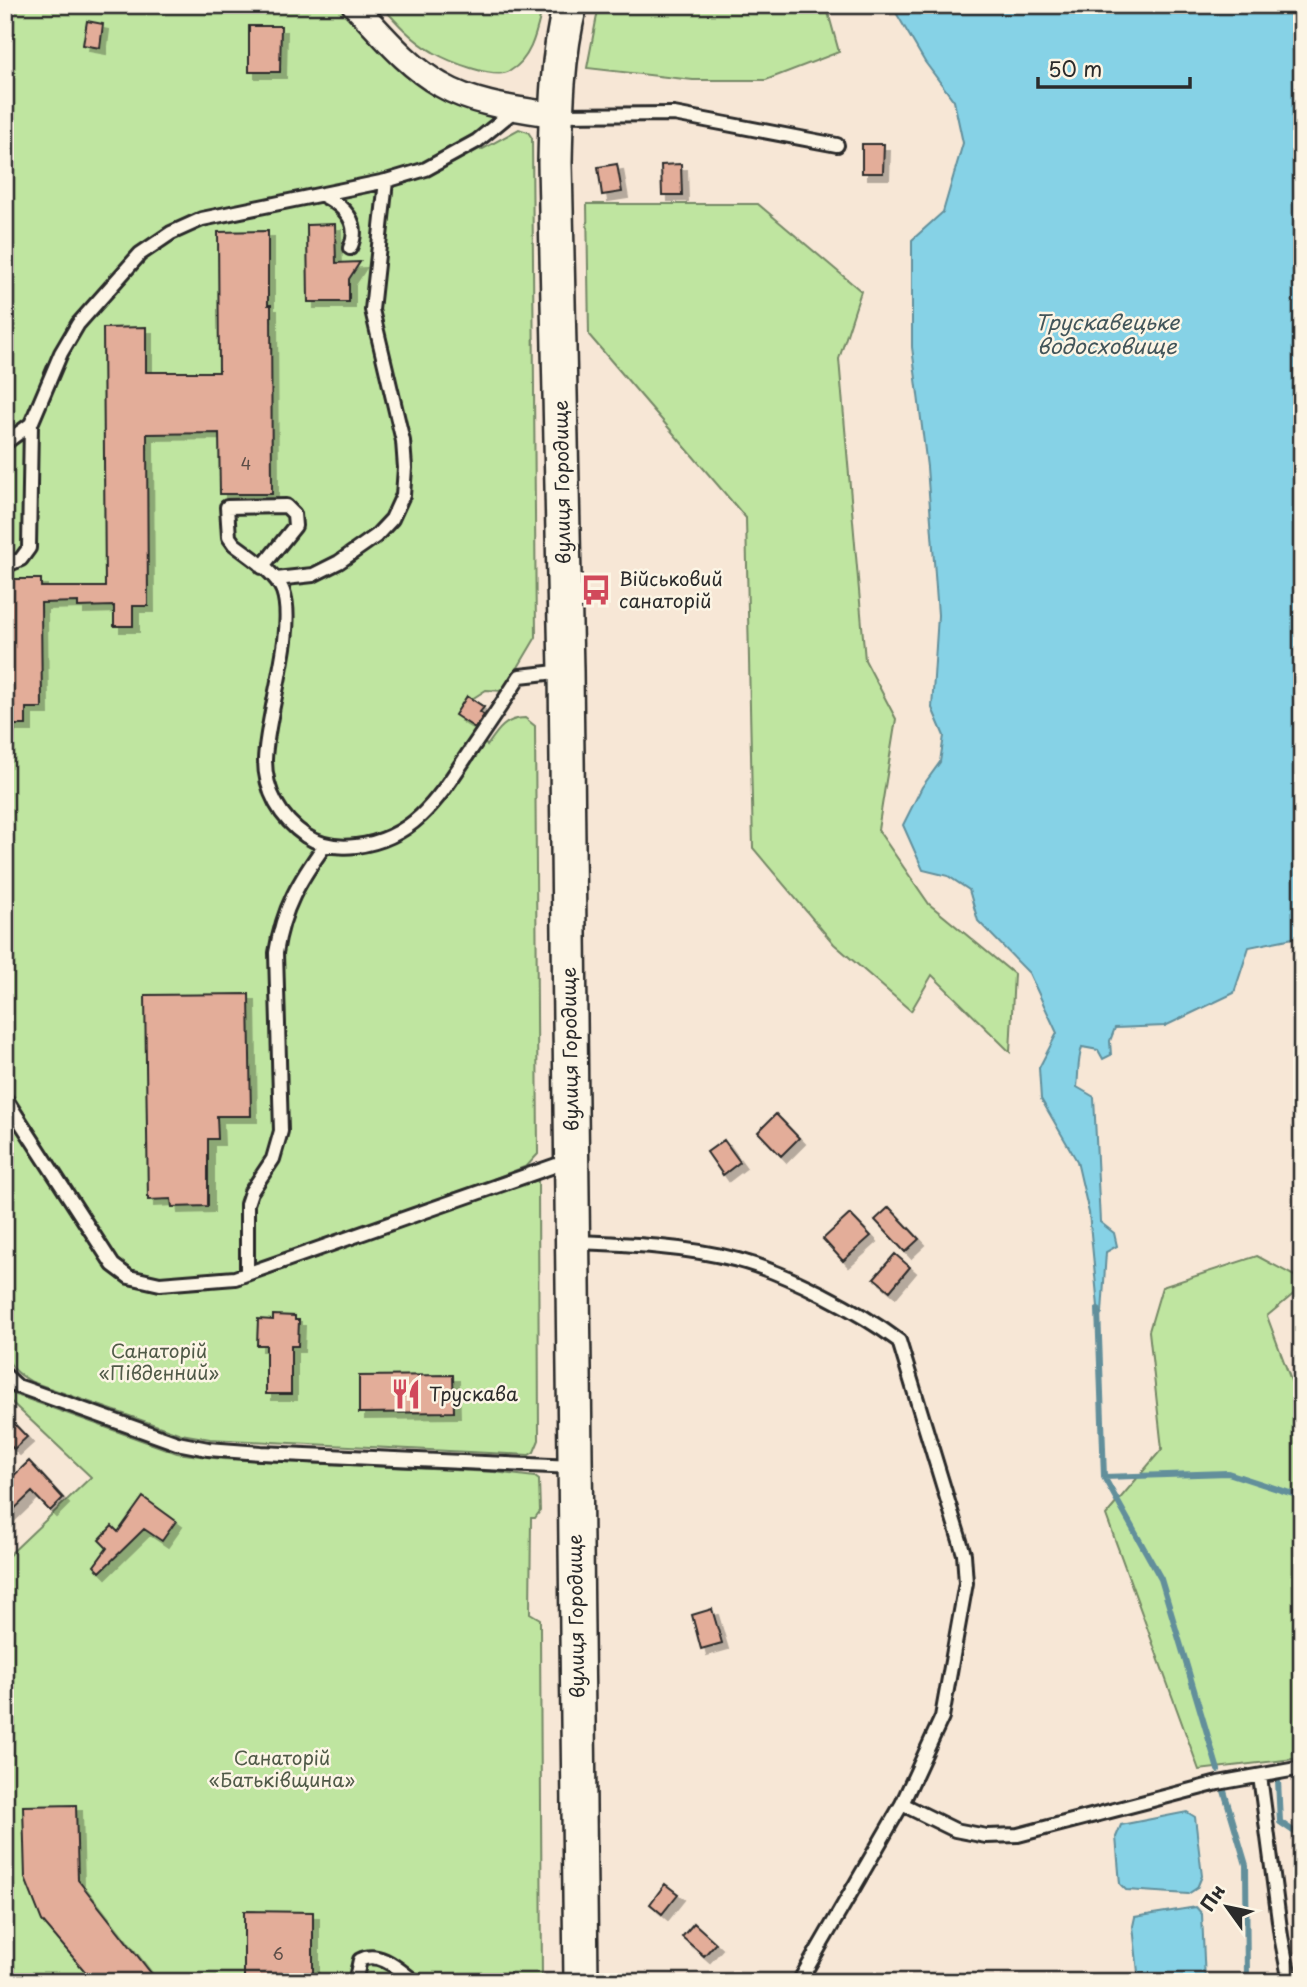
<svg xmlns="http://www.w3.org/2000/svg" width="1307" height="1987" viewBox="0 0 1307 1987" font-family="'Playpen Sans',sans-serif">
	<defs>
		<filter id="shadow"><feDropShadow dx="6" dy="6" stdDeviation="0" flood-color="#0004"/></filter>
	</defs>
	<rect width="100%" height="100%" fill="#f7e7d6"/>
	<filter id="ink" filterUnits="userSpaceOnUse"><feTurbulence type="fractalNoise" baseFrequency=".0143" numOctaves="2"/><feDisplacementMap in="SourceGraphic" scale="14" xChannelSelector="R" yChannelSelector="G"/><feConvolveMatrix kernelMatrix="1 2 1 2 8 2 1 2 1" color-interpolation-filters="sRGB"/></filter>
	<g filter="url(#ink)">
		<path fill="#bfe5a0" stroke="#758866" stroke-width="2" d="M5,5H340L393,58L496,110L489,123L469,137L481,150L519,129L528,132L532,138L536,637L504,691L486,690L472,699L484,707L480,712L486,716L477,730L487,746C497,731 505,718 525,718L535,726L538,1154L527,1166L493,1179L492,1193L538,1180L539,1440L534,1452L529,1455L210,1439L181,1434L32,1382C18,1374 10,1368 5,1352Z
			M381,5H543C537,28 533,58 510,71C495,80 448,61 433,52C413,41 396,22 381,5Z
			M599,5H826L839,52L766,80H693L587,68Z
			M587,204H758L861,291L839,359L865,660L896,719L878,830L929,904L1014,974L1010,1052L932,975L911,1011L834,944L753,848L746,518L589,335Z
			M1257,1256L1302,1280V1287L1267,1316L1302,1410V1758L1199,1770L1106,1515L1162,1449L1149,1331L1162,1287Z
			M5,1391L177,1453L222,1459L494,1472L535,1477L539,1480L540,1511L535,1518H531L530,1613L540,1619V1629L542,1982H5V1559L91,1477L5,1396Z"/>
		<path fill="#86d2e6" stroke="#628f9b" stroke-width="2" d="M897,5H1302V931L1298,937L1249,947L1234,993L1165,1026L1115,1028L1110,1041L1111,1055L1103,1059L1098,1050L1082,1047C1077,1064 1079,1071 1077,1087L1094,1097L1100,1222L1114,1233L1117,1246L1106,1252L1102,1313L1099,1317L1089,1213L1077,1161L1041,1099L1039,1068L1057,1033L1029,973L978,921L969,890L948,876L923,870L903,825L922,787L940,762L944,736L932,708L938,615L927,467L912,347V240L943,212L963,143L954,101L925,62L895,11Z
			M1187,1812L1195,1817L1202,1876L1197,1888L1188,1894L1126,1890L1120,1884L1116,1837L1121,1825Z
			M1196,1907L1202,1914L1205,1982H1139L1133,1926L1135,1917Z"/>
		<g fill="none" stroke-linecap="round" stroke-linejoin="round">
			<path stroke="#628f9b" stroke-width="6" d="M1098,1309L1104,1477L1161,1579L1218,1770
				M1104,1477L1228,1473L1293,1494L1302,1501
				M1285,1774L1278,1780L1280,1822L1302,1837
				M1224,1791L1246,1865L1247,1982"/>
		</g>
		<path fill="#e3ad99" stroke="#2b2b2b" stroke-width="2" filter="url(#shadow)" d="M87,21L103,24L100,48L83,45Z
			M249,26H281L280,72H249Z
			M862,144H884L883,173H862Z
			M617,164L622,192L602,195L598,167Z
			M681,164L682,195H662L661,165Z
			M335,224L336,263L360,262L349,279V302H308L307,225Z
			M268,231V305H271L272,494H220L219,433L147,434L148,606H133V626H114V606L78,607V602L41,603L42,708H26V725H5V579H41V587H105L103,328L146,327V372H219L218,232Z
			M467,696L484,707L480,712L484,715L475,728L455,715Z
			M249,994L251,1116H217L218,1139H208V1206L172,1207L171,1199L148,1200L145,995Z
			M776,1114L799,1138L781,1156L758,1132Z
			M724,1140L740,1162L723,1175L707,1152Z
			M889,1207L919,1239L905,1252L875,1220Z
			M850,1214L871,1236L843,1261L823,1239Z
			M895,1254L910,1267L890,1291L874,1278Z
			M273,1315L295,1316V1320H299L298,1346H291V1394H266V1345H257L258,1319L273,1320Z
			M453,1375L454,1412L359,1413V1376Z
			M5,1414L27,1437L14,1449L5,1441Z
			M29,1461L63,1498L50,1511L32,1492L5,1518V1484Z
			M143,1497L176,1521L162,1541L144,1529L100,1572L94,1566L107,1548L99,1540L112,1526L118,1532Z
			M712,1609L722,1643L701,1649L692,1615Z
			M76,1805L78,1880L158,1982H94L42,1921L25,1878L23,1806Z
			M665,1884L678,1894L662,1914L650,1904Z
			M244,1911L313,1912V1982H244Z
			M694,1923L716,1943L704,1956L682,1937Z"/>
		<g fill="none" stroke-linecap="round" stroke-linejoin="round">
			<g stroke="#2b2b2b" stroke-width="18">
				<path id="lane" d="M557,115L674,114L837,145
					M322,195C344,206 362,223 350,248
					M5,443L31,424
					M5,566L21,559L29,548L31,424L61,353L78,324L140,254L171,233L202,219L386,181L426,169L477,141L516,109
					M262,567L295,526L294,514L286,506L227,507L229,537L234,544C249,556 276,572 283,591C297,630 266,715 265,760C265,791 280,818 306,836C321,846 338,848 356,846C415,839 440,796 470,751C487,726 504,701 520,676L565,671
					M276,579L313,575L339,562L376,536L392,519L403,495L405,468L403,441L372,310L386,181
					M5,1098L113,1265L129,1277L160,1284L235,1278L568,1161
					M574,1242C628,1244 684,1246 738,1260C787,1273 859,1311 899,1341L964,1554L966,1583L942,1717L902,1804L799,1982
					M247,1274V1204L251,1192L273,1159L281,1131L276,953C283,908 299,881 325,845
					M5,1375L17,1386L26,1389L177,1443L208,1449L261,1453L574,1467
					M1260,1776L1281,1936L1290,1982
					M902,1804L955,1830L986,1836L1018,1835L1218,1783L1302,1768
					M355,1982L360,1960C380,1950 399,1970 415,1982"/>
			</g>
			<g stroke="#2b2b2b" stroke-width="28">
				<path id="street" d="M354,5C381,33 407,66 441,85C475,105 518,109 556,115"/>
			</g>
			<g stroke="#2b2b2b" stroke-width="38">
				<path id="secondary" d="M570,5C557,56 556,111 555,163L566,671L581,1982"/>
			</g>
			<use href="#lane" stroke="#fcf5e5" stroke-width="12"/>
			<use href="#street" stroke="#fcf5e5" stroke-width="23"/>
			<use href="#secondary" stroke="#fcf5e5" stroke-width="33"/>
		</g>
	</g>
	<defs>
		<g id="bus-bare" transform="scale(2.415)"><path d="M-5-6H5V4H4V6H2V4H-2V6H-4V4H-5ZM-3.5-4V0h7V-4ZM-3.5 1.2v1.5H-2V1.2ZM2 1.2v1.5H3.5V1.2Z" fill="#d1495b" stroke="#fcf5e5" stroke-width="2.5" paint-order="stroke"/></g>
		<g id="restaurant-bare" transform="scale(2.415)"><path d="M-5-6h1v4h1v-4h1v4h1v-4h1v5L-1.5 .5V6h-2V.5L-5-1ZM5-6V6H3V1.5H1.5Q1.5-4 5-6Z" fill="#d1495b" stroke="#fcf5e5" stroke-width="2.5" paint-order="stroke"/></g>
	</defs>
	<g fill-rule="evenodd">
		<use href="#bus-bare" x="596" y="590"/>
		<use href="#restaurant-bare" x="406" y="1394"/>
	</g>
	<g text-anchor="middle" stroke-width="5" stroke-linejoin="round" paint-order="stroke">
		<g font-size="16" fill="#594c46">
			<text x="246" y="470">4</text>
			<text x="278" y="1960">6</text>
		</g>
		<g font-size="19" fill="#2b2b2b" stroke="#fcf5e5">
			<text transform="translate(562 482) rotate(-91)" y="7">вулиця Городище</text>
			<text transform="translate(570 1049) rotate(-91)" y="7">вулиця Городище</text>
			<text transform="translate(576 1616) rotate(-91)" y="7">вулиця Городище</text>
		</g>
		<g font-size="19" fill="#2b2b2b" stroke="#fcf5e5" text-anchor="start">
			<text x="619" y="586">Військовий<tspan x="619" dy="22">санаторій</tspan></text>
			<text x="429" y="1401">Трускава</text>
		</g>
		<g font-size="19" fill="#505a48" stroke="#fcf5e5">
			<text x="159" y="1358">Санаторій<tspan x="159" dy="22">«Південний»</tspan></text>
			<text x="282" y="1765">Санаторій<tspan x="282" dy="22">«Батьківщина»</tspan></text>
		</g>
		<g font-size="21" font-style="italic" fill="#42555a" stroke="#fcf5e5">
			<text x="1107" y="330">Трускавецьке<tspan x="1107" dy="24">водосховище</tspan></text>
		</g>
	</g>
	<rect width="1307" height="1987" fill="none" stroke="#fcf5e5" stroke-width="28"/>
	<rect x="14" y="14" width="1279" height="1959" fill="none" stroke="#2b2b2b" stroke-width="2.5" filter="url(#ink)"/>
	<g transform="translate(1227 1907) rotate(303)" stroke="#fcf5e5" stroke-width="5" paint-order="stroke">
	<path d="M0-5L12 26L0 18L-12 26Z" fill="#2b2b2b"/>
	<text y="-10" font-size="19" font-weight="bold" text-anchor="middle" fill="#2b2b2b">Пн</text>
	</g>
	<path d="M1038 77v10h152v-10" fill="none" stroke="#2b2b2b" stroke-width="3.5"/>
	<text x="1048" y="77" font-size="21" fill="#2b2b2b" stroke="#fcf5e5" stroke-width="5" paint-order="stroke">50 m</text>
</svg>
